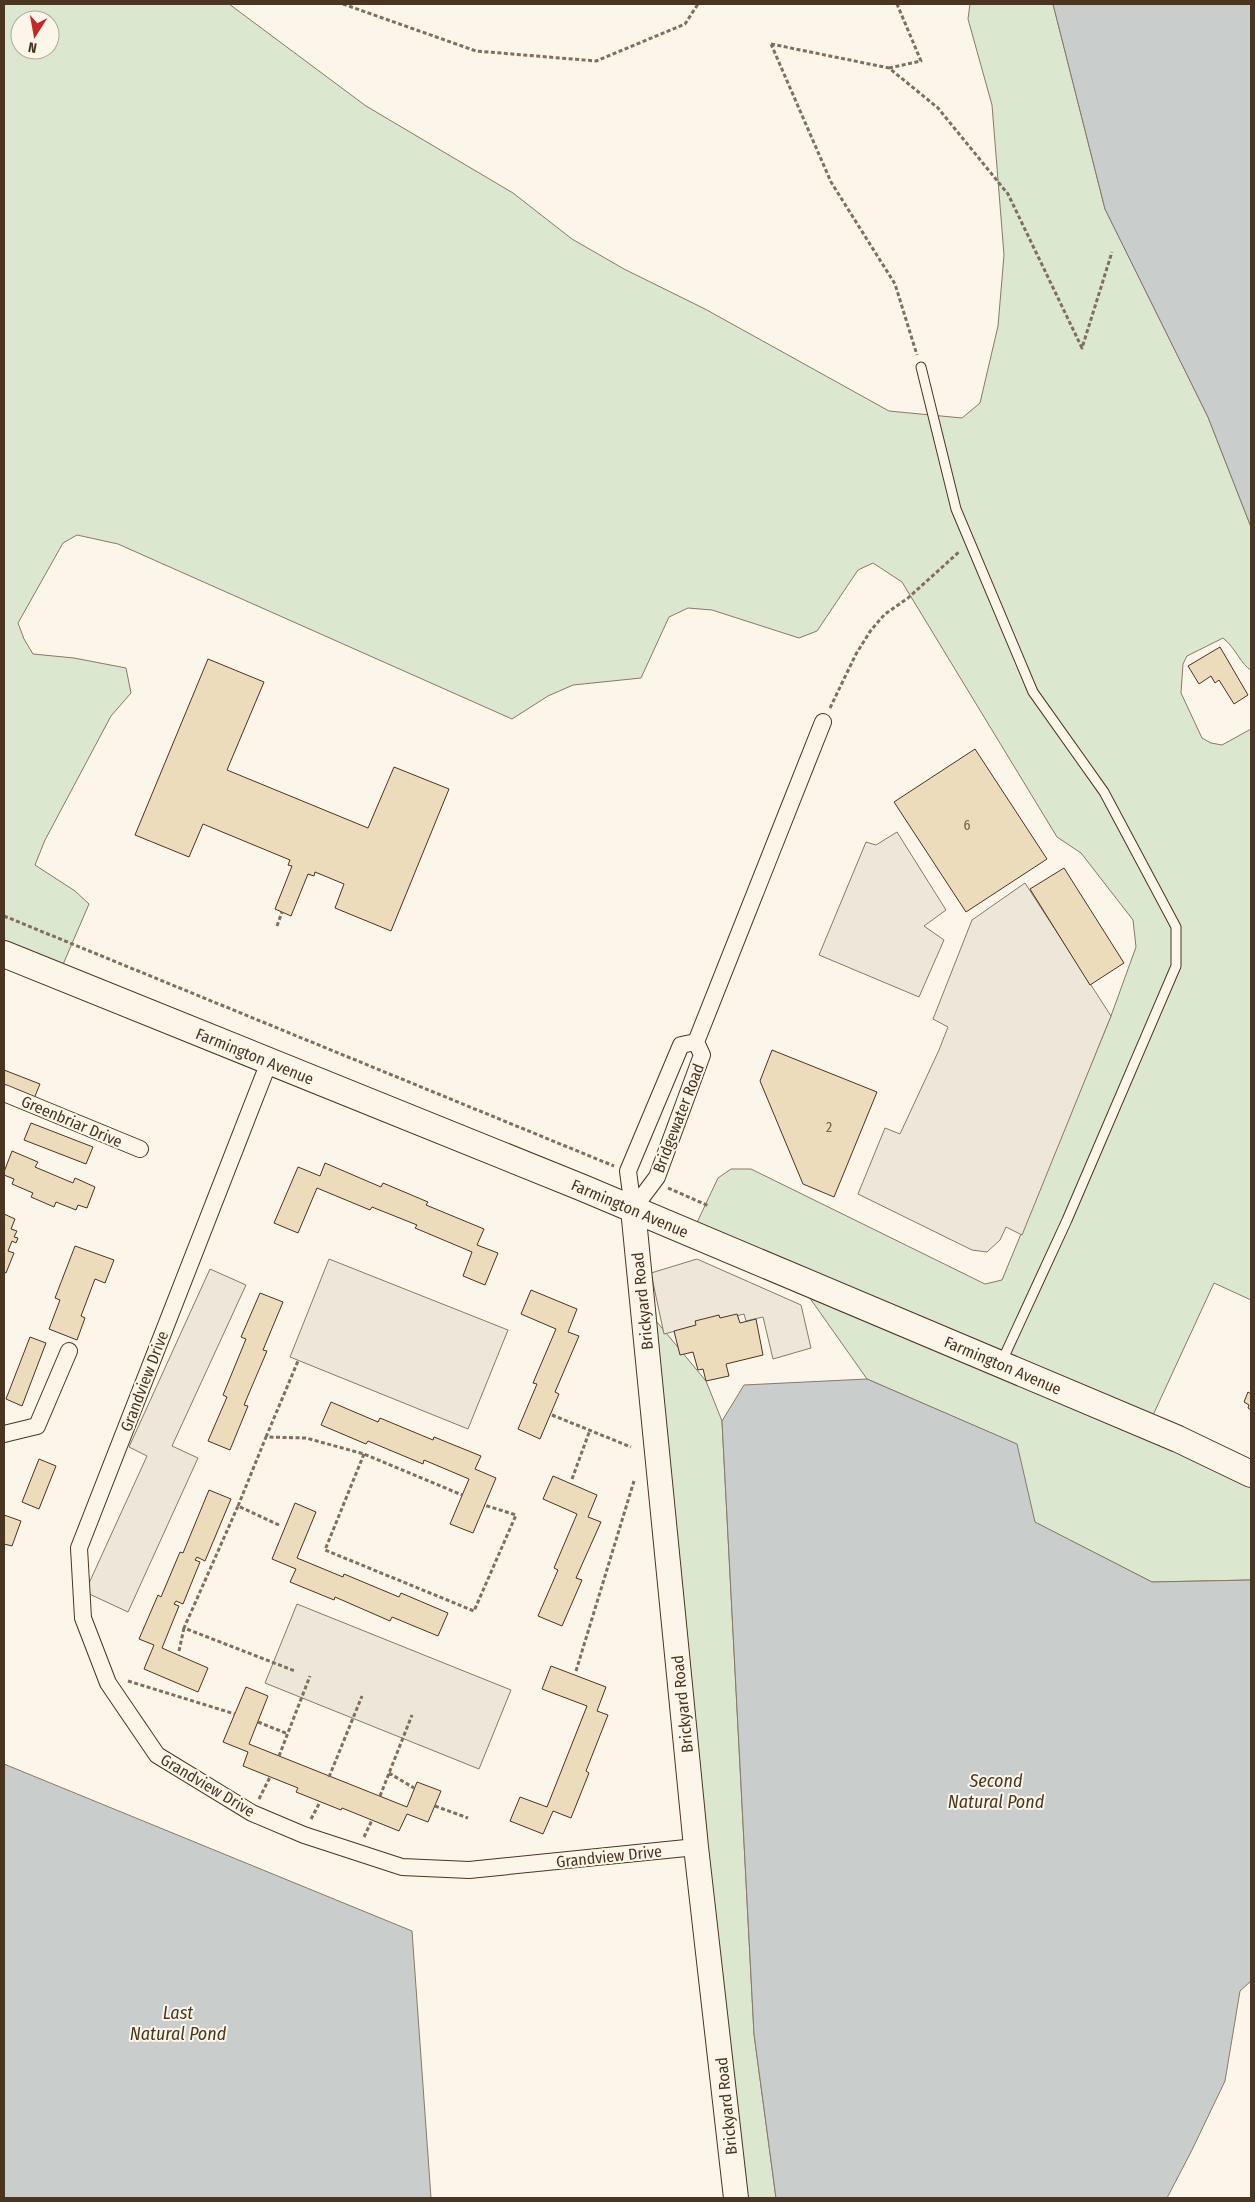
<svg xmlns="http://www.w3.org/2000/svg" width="1255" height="2202" viewBox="0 0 1255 2202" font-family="'Fira Sans Condensed',sans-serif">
	<rect width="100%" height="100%" fill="#fbf6e9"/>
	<path fill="#dce7d0" stroke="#887966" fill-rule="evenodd" d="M4,4H229L366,106L513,193L572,239L624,269L705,309L889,411L962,418L980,403L998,326L1004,255L992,105L968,19L970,4H1053L1105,209L1208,417L1251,527V670C1242,666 1235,647 1223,638L1187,656L1183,664L1181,693L1202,738L1211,743L1222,745L1251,729V1300L1214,1283L1148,1426L1251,1474V1580L1152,1582L1034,1522L1016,1444L867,1379L795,1277L692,1233L718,1178L731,1169H751L985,1284L1002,1280L1111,1016L1136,947L1133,920L1081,853L1057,837L902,582L873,563L858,570L817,631L799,638L712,610L688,608L669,617L641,678L573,685L548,696L512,719L118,544L77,535L63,543L18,623L24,639L33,654L74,658L126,668L131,693L111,716L45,840L35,865L75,891L89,904L58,976L4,954ZM20,20H50V50H20Z
		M642,1304L706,1381L722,1421L754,2034L776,2198H736Z"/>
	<path fill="#ede7d9" stroke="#887966" d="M897,832L946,910L924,926L944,940L919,997L819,955L866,842L876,845Z
		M1025,883L1111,1016L1022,1235L1006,1227L1000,1240L987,1252L972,1250L858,1194L885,1128L900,1134L939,1050L948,1027L933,1019L972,920Z
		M329,1259L508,1330L468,1429L290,1357Z
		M697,1259L801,1305L811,1348L773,1359L763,1317L746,1321L744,1314L664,1334L651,1273Z
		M210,1269L246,1285L172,1446L198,1458L128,1612L85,1592L147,1456L129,1447Z
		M297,1604L511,1690L479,1769L265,1683Z"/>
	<path fill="#c9cecd" stroke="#887966" d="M1053,4H1251V527L1208,417L1105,209Z
		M867,1379L1017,1444L1035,1522L1152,1582L1251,1580V1981L1240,1991L1225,2081L1192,2150L1167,2198H776L754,2034L722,1421L744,1385Z
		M4,1764L412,1931L431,2198H4Z"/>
	<path fill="#ecdcbc" stroke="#4a3520" d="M1220,647L1248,695L1234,704L1219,680L1215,683L1211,676L1199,684L1188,666Z
		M208,659L264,682L227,770L368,828L394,767L449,789L391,931L335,908L344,884L315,872L314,876L308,874L291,916L275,909L292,866L288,865L290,860L203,824L189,857L135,835Z
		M975,749L1047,859L966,912L894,802Z
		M1064,868L1124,963L1090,985L1030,889Z
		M772,1050L877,1092L834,1197L803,1184L760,1081Z
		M4,1070L40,1084L33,1101L4,1089Z
		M31,1123L93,1147L86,1164L24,1140Z
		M12,1151L38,1162L35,1167L73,1183L75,1178L95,1187L87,1208L78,1205L76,1210L56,1202L54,1207L31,1197L33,1193L12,1184L14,1179L4,1175V1172Z
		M325,1163L381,1187L383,1183L428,1202L426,1205L484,1229L477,1245L498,1253L485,1285L463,1276L472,1252L415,1228L417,1225L372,1207L370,1210L317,1188L298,1233L274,1223L298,1167L320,1176Z
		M4,1214L15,1219L11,1229L17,1231L14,1237L18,1238L16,1243L12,1241L8,1251L14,1253L6,1273L4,1272Z
		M75,1246L114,1260L105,1283L95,1279L81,1316L85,1318L77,1340L49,1329L60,1300L55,1298Z
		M531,1290L577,1309L568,1332L579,1336L555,1392L559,1394L540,1439L518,1429L537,1384L533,1383L556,1329L521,1314Z
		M260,1293L283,1302L263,1350L267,1351L244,1405L248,1406L230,1450L208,1441L227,1397L223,1395L246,1339L241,1337Z
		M737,1314L740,1323L756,1319L763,1355L726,1364L729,1376L706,1381L703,1369L698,1370L693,1352L680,1355L674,1331L696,1325L695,1321L719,1315L720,1318Z
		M30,1337L46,1343L22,1406L6,1399Z
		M1248,1392L1251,1394V1410L1248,1408L1249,1405L1244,1402Z
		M331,1402L378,1422L380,1418L433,1440L434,1437L481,1456L475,1469L496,1478L473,1533L450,1524L469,1479L424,1460L423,1464L368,1441L366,1444L321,1425Z
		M39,1459L56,1466L39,1509L22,1502Z
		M553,1476L597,1495L588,1517L601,1522L576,1578L582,1580L562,1626L538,1616L558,1570L554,1568L577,1514L543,1499Z
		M209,1490L231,1499L205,1561L197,1557L195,1560L200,1562L183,1604L176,1601L174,1604L179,1606L162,1648L208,1668L198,1692L144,1669L154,1645L139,1639L158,1595L161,1597L180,1552L183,1553Z
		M295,1503L316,1512L297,1558L343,1577L344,1574L399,1597L401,1593L448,1613L438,1636L392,1617L390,1621L335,1597L334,1600L290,1582L296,1569L272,1559Z
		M4,1515L21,1521L12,1546L4,1544Z
		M551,1666L606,1687L597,1711L608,1715L586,1771L589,1773L571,1818L553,1811L543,1834L510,1821L520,1797L547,1807L587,1706L542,1689Z
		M246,1687L268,1696L249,1744L407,1807L417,1782L441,1791L428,1822L407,1814L399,1831L342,1808L341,1810L296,1792L298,1788L243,1766L248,1752L223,1742Z"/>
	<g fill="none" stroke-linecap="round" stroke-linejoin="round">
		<g stroke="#4a3520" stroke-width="11">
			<path id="lane" d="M921,367L956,509L1033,692L1104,792L1176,927V966L1067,1220L1002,1361"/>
		</g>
		<g stroke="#4a3520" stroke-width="18">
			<path id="street" d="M269,1062L79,1548L83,1618L108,1683L157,1755L252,1813L304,1835L402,1867L469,1870L696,1847
				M4,1093L140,1149
				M633,1209L657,1177L702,1055L696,1042L823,722
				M633,1209L628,1171L681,1045L696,1042
				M4,1434L37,1426L69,1351"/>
		</g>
		<g stroke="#4a3520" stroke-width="26">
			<path id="secondary" d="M633,1209L696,1847L736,2198"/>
		</g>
		<g stroke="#4a3520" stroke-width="28">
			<path id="primary" d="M4,954L583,1188L1178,1439L1251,1474"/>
		</g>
		<path stroke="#7f6f5c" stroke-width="3" stroke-dasharray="4 2.5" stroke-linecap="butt" d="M343,4L476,51L596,61L685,24L698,4
			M771,44L889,68L938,108L1008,194L1082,348L1112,252
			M771,44L831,182L895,284L917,355
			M889,68L921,61L897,4
			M830,708L856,654L871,630L885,614L908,598L960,551
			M4,916L614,1166
			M277,926L282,912
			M668,1188L709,1206
			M552,1415L631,1447
			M266,1437L298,1361
			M364,1454L325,1550L474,1611L516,1515L484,1505
			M572,1479L590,1430
			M238,1506L266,1437L306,1438L364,1454L462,1495
			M279,1525L238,1506L184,1628L295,1671
			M179,1651L184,1628
			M576,1671L634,1481
			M128,1681L235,1714
			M258,1722L288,1734
			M279,1756L310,1676
			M389,1773L414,1788
			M329,1777L362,1696
			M380,1796L412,1715
			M259,1799L270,1777
			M435,1806L468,1818
			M311,1819L320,1802
			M364,1837L372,1820"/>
		<use href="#lane" stroke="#fbf6e9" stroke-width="9"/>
		<use href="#street" stroke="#fbf6e9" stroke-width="16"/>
		<use href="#secondary" stroke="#fbf6e9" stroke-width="24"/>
		<use href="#primary" stroke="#fbf6e9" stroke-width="26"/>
	</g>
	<g text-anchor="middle" stroke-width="4" stroke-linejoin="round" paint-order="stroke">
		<g font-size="14" fill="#725f47">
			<text x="967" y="830">6</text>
			<text x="829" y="1132">2</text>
		</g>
		<g font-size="16" fill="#4a3520" stroke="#fbf6e9">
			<text transform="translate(255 1056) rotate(22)" y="6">Farmington Avenue</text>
			<text transform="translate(678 1118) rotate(-69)" y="6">Bridgewater Road</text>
			<text transform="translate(72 1121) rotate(23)" y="6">Greenbriar Drive</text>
			<text transform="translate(630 1208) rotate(23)" y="6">Farmington Avenue</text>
			<text transform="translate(642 1301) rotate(-96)" y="6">Brickyard Road</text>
			<text transform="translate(1003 1365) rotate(23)" y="6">Farmington Avenue</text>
			<text transform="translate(144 1381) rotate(-69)" y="6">Grandview Drive</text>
			<text transform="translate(682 1704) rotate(-96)" y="6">Brickyard Road</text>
			<text transform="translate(208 1785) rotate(31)" y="6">Grandview Drive</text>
			<text transform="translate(609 1856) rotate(-6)" y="6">Grandview Drive</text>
			<text transform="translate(726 2106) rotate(-96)" y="6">Brickyard Road</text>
		</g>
		<g font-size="18" font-style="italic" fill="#4a3520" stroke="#fbf6e9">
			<text x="996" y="1787">Second<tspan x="996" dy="21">Natural Pond</tspan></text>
			<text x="178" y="2019">Last<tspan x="178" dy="21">Natural Pond</tspan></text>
		</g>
	</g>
	<rect width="1255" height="2202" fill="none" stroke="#4a3520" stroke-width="10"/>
	<g transform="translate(35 35) rotate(191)"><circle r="24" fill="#fbf6e9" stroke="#b4a999"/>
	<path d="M0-4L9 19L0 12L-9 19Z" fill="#c62828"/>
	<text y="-8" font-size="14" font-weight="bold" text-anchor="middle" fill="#4a3520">N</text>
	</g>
</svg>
